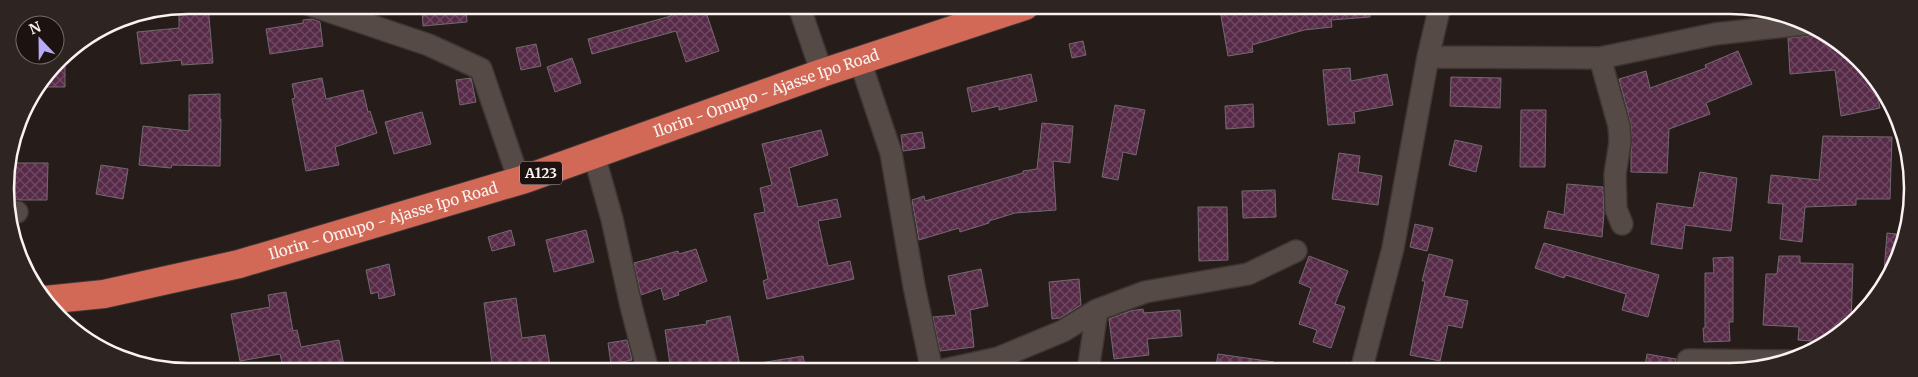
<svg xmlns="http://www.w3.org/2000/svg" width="1918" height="377" viewBox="0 0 1918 377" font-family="Merriweather,serif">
	<defs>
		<pattern id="building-cross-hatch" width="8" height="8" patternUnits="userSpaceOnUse" patternTransform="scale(1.25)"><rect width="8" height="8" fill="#572b48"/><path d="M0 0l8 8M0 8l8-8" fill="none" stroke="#704a63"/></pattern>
	</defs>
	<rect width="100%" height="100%" fill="#261c19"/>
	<path fill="url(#building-cross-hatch)" stroke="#74696f" d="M188,5H208L213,63L182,65L181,60L141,64L137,32L179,28V7Z
		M667,5L704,6L719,51L686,62L676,31L592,54L588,39L671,16Z
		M466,6L467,22L423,26L422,9Z
		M1243,6H1370V17L1331,20L1332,27L1304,30L1252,45L1253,52L1228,56L1220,10Z
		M312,19L320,22L323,46L270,54L266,29L303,23V20Z
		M1826,34L1875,77L1885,98L1878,99L1880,108L1841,116L1835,70L1790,74L1788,38Z
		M1083,41L1086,55L1072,58L1069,44Z
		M536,44L541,66L521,70L516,48Z
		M1738,51L1752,84L1706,103L1710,114L1669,129L1667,173L1631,172V125L1619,79L1646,71L1650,88L1706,68L1705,65Z
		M65,54V87H40L59,59Z
		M572,58L581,83L555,92L547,67Z
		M1350,68L1351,81L1387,74L1393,105L1354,112L1355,123L1328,125L1323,70Z
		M1031,74L1037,101L999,110V106L972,112L967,88Z
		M1451,77L1501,78L1500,108L1450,106Z
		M322,78L326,99L363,90L368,112L370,111L377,133L335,147L339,165L306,171L292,99L295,98L292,84Z
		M471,78L476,102L460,105L456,80Z
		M220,94V119H221L220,166L172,165L171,168L139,165L143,126L189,131V95Z
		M1253,104L1254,127L1226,129L1225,106Z
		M1115,105L1145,110L1136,155L1123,152L1118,180L1102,177Z
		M1521,110H1546L1545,167H1520Z
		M422,112L431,144L394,154L385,122Z
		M1042,123L1073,126L1070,163L1053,161L1056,210L1015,213L989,221V223L960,232L959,228L919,240L912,200L924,196L925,201L1023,173V171L1037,169Z
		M821,130L828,155L789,168L798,207L837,199L841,217L818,221L828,266L850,261L854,279L767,299L763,281L768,279L754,214L765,212L760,188L772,185L762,144Z
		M922,132L925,148L903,151L901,135Z
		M1823,136L1892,137L1890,199H1856V205L1805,207L1802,242L1780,239L1783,204L1768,203L1771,175L1819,180Z
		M1455,140L1482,146L1476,172L1449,165Z
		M1339,153L1360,156L1358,172L1382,176L1378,205L1332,199Z
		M16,163H48L47,200H15Z
		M101,165L128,169L123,199L96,194Z
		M1700,172L1737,178L1731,231L1685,225L1682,249L1651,244L1657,203L1693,208Z
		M1567,184L1603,187L1604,213L1602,237L1544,228L1548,211L1564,215Z
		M1275,190L1276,217L1243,218L1242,191Z
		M1198,207H1227L1228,260L1199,261Z
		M1415,224L1433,228L1427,251L1410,247Z
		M511,230L515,245L492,251L488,237Z
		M586,230L594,262L554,272L546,240Z
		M1887,233L1905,235L1894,269L1883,285Z
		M1544,243L1659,275L1648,317L1622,310L1626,294L1566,275L1564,278L1535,268Z
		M696,249L707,281L678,292L679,295L664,300L661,288L641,295L634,263L678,251L679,254Z
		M1429,254L1453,260L1444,296L1468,301L1462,328L1448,325L1440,361L1410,355L1425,281H1422Z
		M1309,256L1348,271L1335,304L1345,307L1331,348L1313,342L1317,330L1299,324L1311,288L1299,283Z
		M1779,256H1800V263L1853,264L1851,324L1824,342L1798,340L1799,327L1763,325L1766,274H1777Z
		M1733,257V322H1729L1730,341L1704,342L1703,328H1705V273H1714L1713,258Z
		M389,264L395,295L379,299L378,292L371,294L366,270Z
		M981,269L988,306L970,310L974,347L940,351L933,317L956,315L948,276Z
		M1079,279L1081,305L1060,318L1052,319L1049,282Z
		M286,292L293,331L297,330L301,347L339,340L345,371H284L280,354L240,361L231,314L270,307L268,295Z
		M516,298L522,338L545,335L551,371H535L534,366L493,371L484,303Z
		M1143,309L1144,313L1180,310L1182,336L1147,339L1149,355L1114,359L1109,319L1130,311Z
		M730,316L741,371H671L665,330L707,324L706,321Z
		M627,340L632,360L611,364L608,343Z
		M1218,354L1274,362L1273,371H1215Z
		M1647,354L1676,359L1674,372H1644Z
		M803,356L806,371H761L760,363Z"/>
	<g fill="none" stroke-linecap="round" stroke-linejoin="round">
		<g stroke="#3e3634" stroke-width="24">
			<path id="minor" d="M310,5L429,45L481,69L519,180
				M799,6L822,73
				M1428,57L1600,58L1619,126L1620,142L1615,174L1616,209L1622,224
				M1600,58L1715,34L1805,24
				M860,61L891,153L914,286L932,371
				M594,155L612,219L631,306L648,371
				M10,213L17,212
				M939,371L998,358L1063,331L1097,310L1145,292L1248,274L1296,251
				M1088,371L1097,310
				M1361,371L1393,248L1428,57L1440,6
				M1687,372L1688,360L1789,361"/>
		</g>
		<g stroke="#3e3634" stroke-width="30">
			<g id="trunk">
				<path id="s1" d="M45,300L104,294L239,264L525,179L822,73L1025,6"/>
			</g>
		</g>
		<use href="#minor" stroke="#554a46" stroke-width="21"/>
		<use href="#trunk" stroke="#d26856" stroke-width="28"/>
	</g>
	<g text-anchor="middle" stroke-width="4.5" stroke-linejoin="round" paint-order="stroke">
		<rect fill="#1c1310" stroke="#b7afad" stroke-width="1" x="520" y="161.5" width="42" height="23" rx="4"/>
		<g font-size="14" font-weight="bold" fill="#f9f2f0">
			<text x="541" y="178">A123</text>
		</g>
		<g font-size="15" fill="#f9f2f0" stroke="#1c1310">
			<text dy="5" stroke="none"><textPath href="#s1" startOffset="752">Ilorin - Omupo - Ajasse Ipo Road</textPath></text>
			<text dy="5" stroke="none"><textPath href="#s1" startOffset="348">Ilorin - Omupo - Ajasse Ipo Road</textPath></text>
		</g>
	</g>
	<path d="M0 0H1918V377H0ZM188 14H1730A174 174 0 0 1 1904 188V189A174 174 0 0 1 1730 363H188A174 174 0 0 1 14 189V188A174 174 0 0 1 188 14Z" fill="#2e2522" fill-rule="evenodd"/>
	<path fill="none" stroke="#f9f2f0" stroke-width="2.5" d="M188 14H1730A174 174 0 0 1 1904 188V189A174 174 0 0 1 1730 363H188A174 174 0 0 1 14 189V188A174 174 0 0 1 188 14Z"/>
	<g transform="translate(40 40) rotate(338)"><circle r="24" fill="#1c1310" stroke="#746c6a"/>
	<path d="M0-4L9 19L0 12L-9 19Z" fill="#b7abf8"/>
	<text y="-8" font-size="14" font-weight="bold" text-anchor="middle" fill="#f9f2f0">N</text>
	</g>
</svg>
